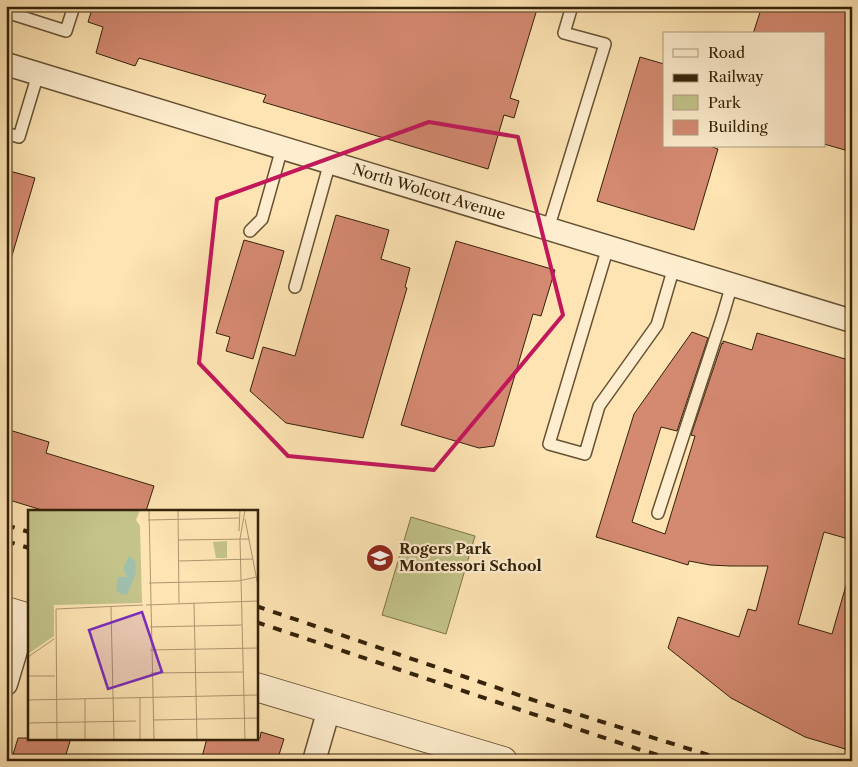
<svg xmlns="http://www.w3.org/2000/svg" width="858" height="767" viewBox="0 0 858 767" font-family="'Libre Caslon Text',serif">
	<rect width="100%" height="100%" fill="#fee4b3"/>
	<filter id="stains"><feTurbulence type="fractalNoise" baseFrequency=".004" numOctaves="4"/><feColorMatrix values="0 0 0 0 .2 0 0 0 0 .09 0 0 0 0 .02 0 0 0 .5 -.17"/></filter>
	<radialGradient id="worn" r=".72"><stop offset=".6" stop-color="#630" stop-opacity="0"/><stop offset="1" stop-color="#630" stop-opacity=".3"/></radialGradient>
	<path fill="#c3c38a" stroke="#7c724a" d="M411,517L475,536L446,634L382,615Z"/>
	<path fill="#d48971" stroke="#342209" d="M93,6H538L510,98L519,101L514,118L504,115L488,169L263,102L266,95L139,58L135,66L96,53L103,27L88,22Z
		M762,6H852V152L824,144V34H753Z
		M640,57L664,64V146H710L718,149L694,230L597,201Z
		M6,170L35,178L11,259L6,258Z
		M336,215L389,230L381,259L410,268L405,287L407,288L363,438L286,423L250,391L263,347L295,356Z
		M244,240L284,251L253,359L226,351L230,337L216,333Z
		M456,241L555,270L541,316L533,314L494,446L479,448L401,425Z
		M692,332L708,338L677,431L661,427L632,522L665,534L695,436L691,435L722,343L723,344V341L752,350L757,333L852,361V540L824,532L798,624L832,634L847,582H852V751L805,737L731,698L668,648L678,617L739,637L748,609L756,611L768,566H730L710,565L689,561L688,565L596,537L634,414Z
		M6,429L49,442L46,453L154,486L146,511H45L6,499Z
		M261,732L284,739L277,761H201L207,738H260Z
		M18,738H71L64,761H11Z"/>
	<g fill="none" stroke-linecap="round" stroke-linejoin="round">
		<g stroke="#665234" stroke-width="14">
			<path id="service" d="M6,12L66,31L74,6
				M6,133L19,137L38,74
				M548,229L605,44L564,33L572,6
				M250,231L262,219L282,148
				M608,247L549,444L585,454L599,406L657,325L674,267
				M295,287L330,162
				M658,513L722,318L732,284"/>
		</g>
		<g stroke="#665234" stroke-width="25">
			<path id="minor" d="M6,64L852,321
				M6,684L26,617
				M314,761L329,709"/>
		</g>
		<g stroke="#665234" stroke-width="30">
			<path id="tertiary" d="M6,611L29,618
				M256,687L503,761"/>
		</g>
		<use href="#service" stroke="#feedce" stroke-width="11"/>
		<use href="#minor" stroke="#feedce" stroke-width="22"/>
		<use href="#tertiary" stroke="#feedce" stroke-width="28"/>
		<path stroke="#342209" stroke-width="4" stroke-dasharray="9 9" stroke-linecap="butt" d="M6,525L29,532
			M6,541L29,548
			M256,606L545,704L728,761
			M256,622L638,749L678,761"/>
	</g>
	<path fill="none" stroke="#c2185b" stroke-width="4" stroke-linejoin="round" d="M429,122L518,137L563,315L434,470L288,456L199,363L217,199Z"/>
	<defs>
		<g id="school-disc" transform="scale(1.4375)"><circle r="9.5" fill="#8f2418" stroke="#feedce"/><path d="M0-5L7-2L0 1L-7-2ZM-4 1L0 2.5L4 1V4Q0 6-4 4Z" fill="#fff"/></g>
	</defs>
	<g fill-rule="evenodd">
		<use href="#school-disc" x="380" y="558"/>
	</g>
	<g text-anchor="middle" stroke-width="4.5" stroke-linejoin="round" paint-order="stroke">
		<g font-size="15" fill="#342209" stroke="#feedce">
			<text transform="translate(429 192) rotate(17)" y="5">North Wolcott Avenue</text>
		</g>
		<g font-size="15" font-weight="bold" fill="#342209" stroke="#feedce" text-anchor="start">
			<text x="399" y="554">Rogers Park<tspan x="399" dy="17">Montessori School</tspan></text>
		</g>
	</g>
	<g transform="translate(28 510)">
		<rect width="230" height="230" fill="#fee4b3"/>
		<path d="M0,0H112L108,10L112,16L114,93L26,95V126L0,144ZM199,31V48H188L185,32Z" fill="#c3c38a"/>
		<path d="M101,46L107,51L108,63L99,85L91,83L88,79L90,67H99L95,59Z" fill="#a0bfac"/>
		<path fill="none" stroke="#ad966f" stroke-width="1" d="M121,0L126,230M150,0L151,93M217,9L230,76M120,10L211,8M211,21L212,0M150,30L221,29M151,51L225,49M121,73L210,71L229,67M166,93L169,230M118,95L230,91M83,97L86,230M122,117L214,115M122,140L230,138M0,147L26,129M123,163L215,162M0,166H27M112,188V230M57,189V230M0,190L230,185M125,210L230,208M0,213L108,211M29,230L28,99L115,95M217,230L212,29L217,0"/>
		<path fill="#7b2cbf" fill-opacity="0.15" stroke="#7b2cbf" stroke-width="2.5" d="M114,102L134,162L80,179L61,120Z"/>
		<rect width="230" height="230" fill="none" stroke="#342209" stroke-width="2.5"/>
	</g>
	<rect width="858" height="767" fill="none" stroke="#fee4b3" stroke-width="25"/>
	<rect x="8" y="8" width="843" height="752" fill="none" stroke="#342209" stroke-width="2.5"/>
	<rect x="12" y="12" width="833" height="742" fill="none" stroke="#342209"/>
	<rect x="663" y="32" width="162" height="115" fill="#feedce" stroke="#ad9c7f"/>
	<rect x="673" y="49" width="25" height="8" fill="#feedce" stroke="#ad9c7f"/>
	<text x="708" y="58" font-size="15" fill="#342209">Road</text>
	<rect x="673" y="74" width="25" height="8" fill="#342209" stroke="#ad9c7f"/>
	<text x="708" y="82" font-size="15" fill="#342209">Railway</text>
	<rect x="673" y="95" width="25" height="15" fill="#c3c38a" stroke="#ad9c7f"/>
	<text x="708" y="108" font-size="15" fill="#342209">Park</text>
	<rect x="673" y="120" width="25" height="15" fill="#d48971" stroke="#ad9c7f"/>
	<text x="708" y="132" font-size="15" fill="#342209">Building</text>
	<rect width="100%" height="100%" filter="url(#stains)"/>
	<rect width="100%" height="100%" fill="url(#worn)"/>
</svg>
